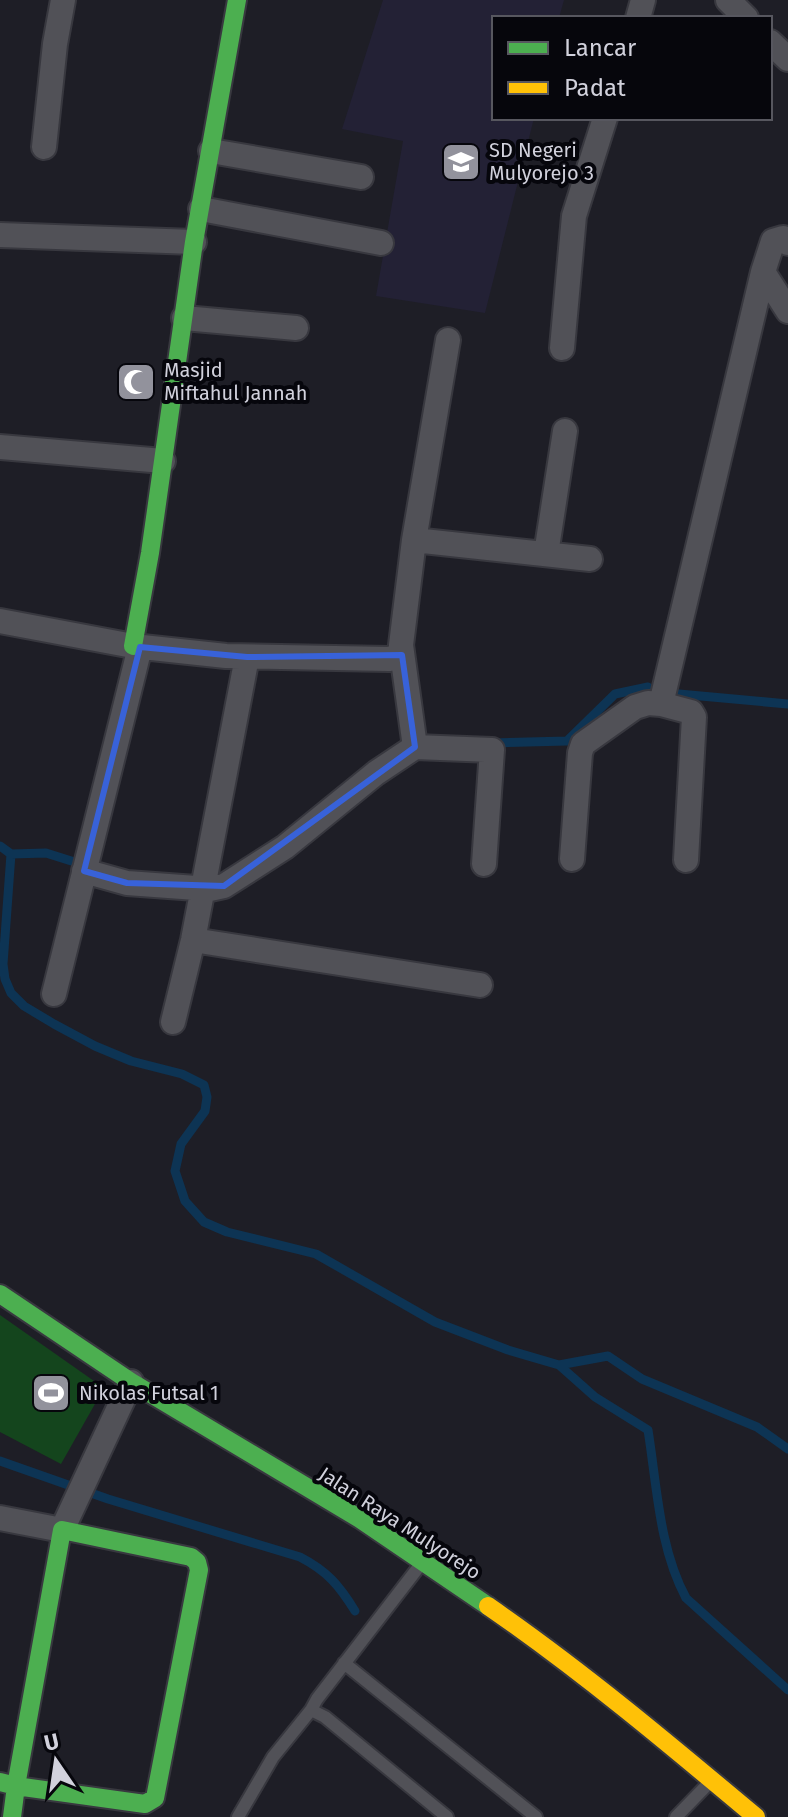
<svg xmlns="http://www.w3.org/2000/svg" width="788" height="1817" viewBox="0 0 788 1817" font-family="'Fira Sans',sans-serif">
	<rect width="100%" height="100%" fill="#1e1e26"/>
	<path fill="#232135" d="M383,0H564L559,18H494V118H534L485,313L376,296L403,141L342,129Z"/>
	<path fill="#14451d" d="M0,1315L104,1388L61,1464L0,1432Z"/>
	<g fill="none" stroke-linecap="round" stroke-linejoin="round">
		<path stroke="#0d3454" stroke-width="9" d="M679,694L788,704
			M492,743L567,741L615,694L648,687
			M0,846L11,854L46,853L84,865
			M11,854L3,964L5,979L11,993L24,1006L54,1024L95,1046L131,1061L182,1074L204,1085L207,1097L205,1111L181,1144L175,1171L185,1201L204,1222L227,1232L316,1254L435,1322L508,1350L559,1365L595,1397L648,1430C657,1486 659,1548 686,1598L788,1690
			M559,1365L608,1356L642,1379L757,1427L788,1449
			M0,1461L108,1499L300,1557C327,1571 339,1585 355,1611"/>
		<g stroke="#38383f" stroke-width="16">
			<path id="lane" d="M421,1564L317,1699L311,1710L325,1717L447,1817
				M344,1663L536,1817
				M238,1817L273,1757L311,1710
				M676,1817L710,1782"/>
		</g>
		<g stroke="#38383f" stroke-width="28">
			<path id="street" d="M728,0L746,18
				M638,18L643,0
				M770,42L788,59
				M44,147L55,44L63,0
				M211,151L361,177
				M201,209L381,243
				M0,235L194,242
				M763,272L788,311
				M184,318L296,328
				M562,348L574,216L605,118
				M0,447L163,461
				M414,540L590,559
				M546,554L565,431
				M0,621L133,646L226,656L389,659L402,655
				M661,704L763,272L773,241L783,238L788,243
				M415,747L401,645L414,540L448,340
				M572,859L580,753L583,744L635,707L648,703L661,704L691,712L694,717L686,860
				M84,871L127,883L210,889L224,886L285,847L376,773L415,747L492,750L484,864
				M193,940L480,985
				M54,994L140,647
				M173,1022L193,940L247,657
				M0,1518L62,1530L131,1382"/>
		</g>
		<g stroke="#38383f" stroke-width="22">
			<path id="fast" d="M133,646L150,553L194,242L237,0
				M0,1294L131,1382L360,1519L488,1606
				M0,1782L16,1786L145,1804L155,1798L199,1570L197,1562L191,1557L62,1530L16,1786L12,1817"/>
		</g>
		<g stroke="#38383f" stroke-width="22">
			<path id="slow" d="M488,1606C582,1671 669,1744 756,1817"/>
		</g>
		<use href="#lane" stroke="#515157" stroke-width="12"/>
		<use href="#street" stroke="#515157" stroke-width="24"/>
		<use href="#fast" stroke="#4caf50" stroke-width="18"/>
		<use href="#slow" stroke="#ffc107" stroke-width="18"/>
	</g>
	<path fill="none" stroke="#3862d9" stroke-width="6" stroke-linejoin="round" d="M140,647L247,657L402,655L415,747L224,886L127,883L84,871Z"/>
	<defs>
		<g id="school-square" transform="scale(2)"><rect x="-9" y="-9" width="18" height="18" rx="4" fill="#92929c" stroke="#06060c"/><path d="M0-5L7-2L0 1L-7-2ZM-4 1L0 2.5L4 1V4Q0 6-4 4Z" fill="#fff"/></g>
		<g id="mosque-square" transform="scale(2)"><rect x="-9" y="-9" width="18" height="18" rx="4" fill="#92929c" stroke="#06060c"/><path d="M3.5-4.9A6 6 0 1 0 3.5 4.9A5 5 0 1 1 3.5-4.9Z" fill="#fff"/></g>
		<g id="stadium-square" transform="scale(2)"><rect x="-9" y="-9" width="18" height="18" rx="4" fill="#92929c" stroke="#06060c"/><path d="M0-5a6.5 5 0 1 0 0 10a6.5 5 0 1 0 0-10ZM-3.5-1.8h7v3.6h-7Z" fill="#fff"/></g>
	</defs>
	<g fill-rule="evenodd">
		<use href="#school-square" x="461" y="162"/>
		<use href="#mosque-square" x="136" y="382"/>
		<use href="#stadium-square" x="51" y="1393"/>
	</g>
	<g text-anchor="middle" stroke-width="8" stroke-linejoin="round" paint-order="stroke">
		<g font-size="20" fill="#d1d1dc" stroke="#06060c" text-anchor="start">
			<text x="489" y="157">SD Negeri<tspan x="489" dy="23">Mulyorejo 3</tspan></text>
			<text x="164" y="377">Masjid<tspan x="164" dy="23">Miftahul Jannah</tspan></text>
			<text x="79" y="1400">Nikolas Futsal 1</text>
		</g>
		<g font-size="20" fill="#d1d1dc" stroke="#06060c">
			<text transform="translate(400 1523) rotate(33)" y="7">Jalan Raya Mulyorejo</text>
		</g>
	</g>
	<rect x="492" y="16" width="280" height="104" fill="#06060c" stroke="#57575f" stroke-width="2"/>
	<rect x="508" y="42" width="40" height="12" fill="#4caf50" stroke="#57575f" stroke-width="2"/>
	<text x="564" y="56" font-size="24" fill="#d1d1dc">Lancar</text>
	<rect x="508" y="82" width="40" height="12" fill="#ffc107" stroke="#57575f" stroke-width="2"/>
	<text x="564" y="96" font-size="24" fill="#d1d1dc">Padat</text>
	<g transform="translate(56 1761) rotate(347)" stroke="#06060c" stroke-width="6" paint-order="stroke">
	<path d="M0-6L14 30L0 20L-14 30Z" fill="#d1d1dc"/>
	<text y="-12" font-size="22" font-weight="bold" text-anchor="middle" fill="#d1d1dc">U</text>
	</g>
</svg>
